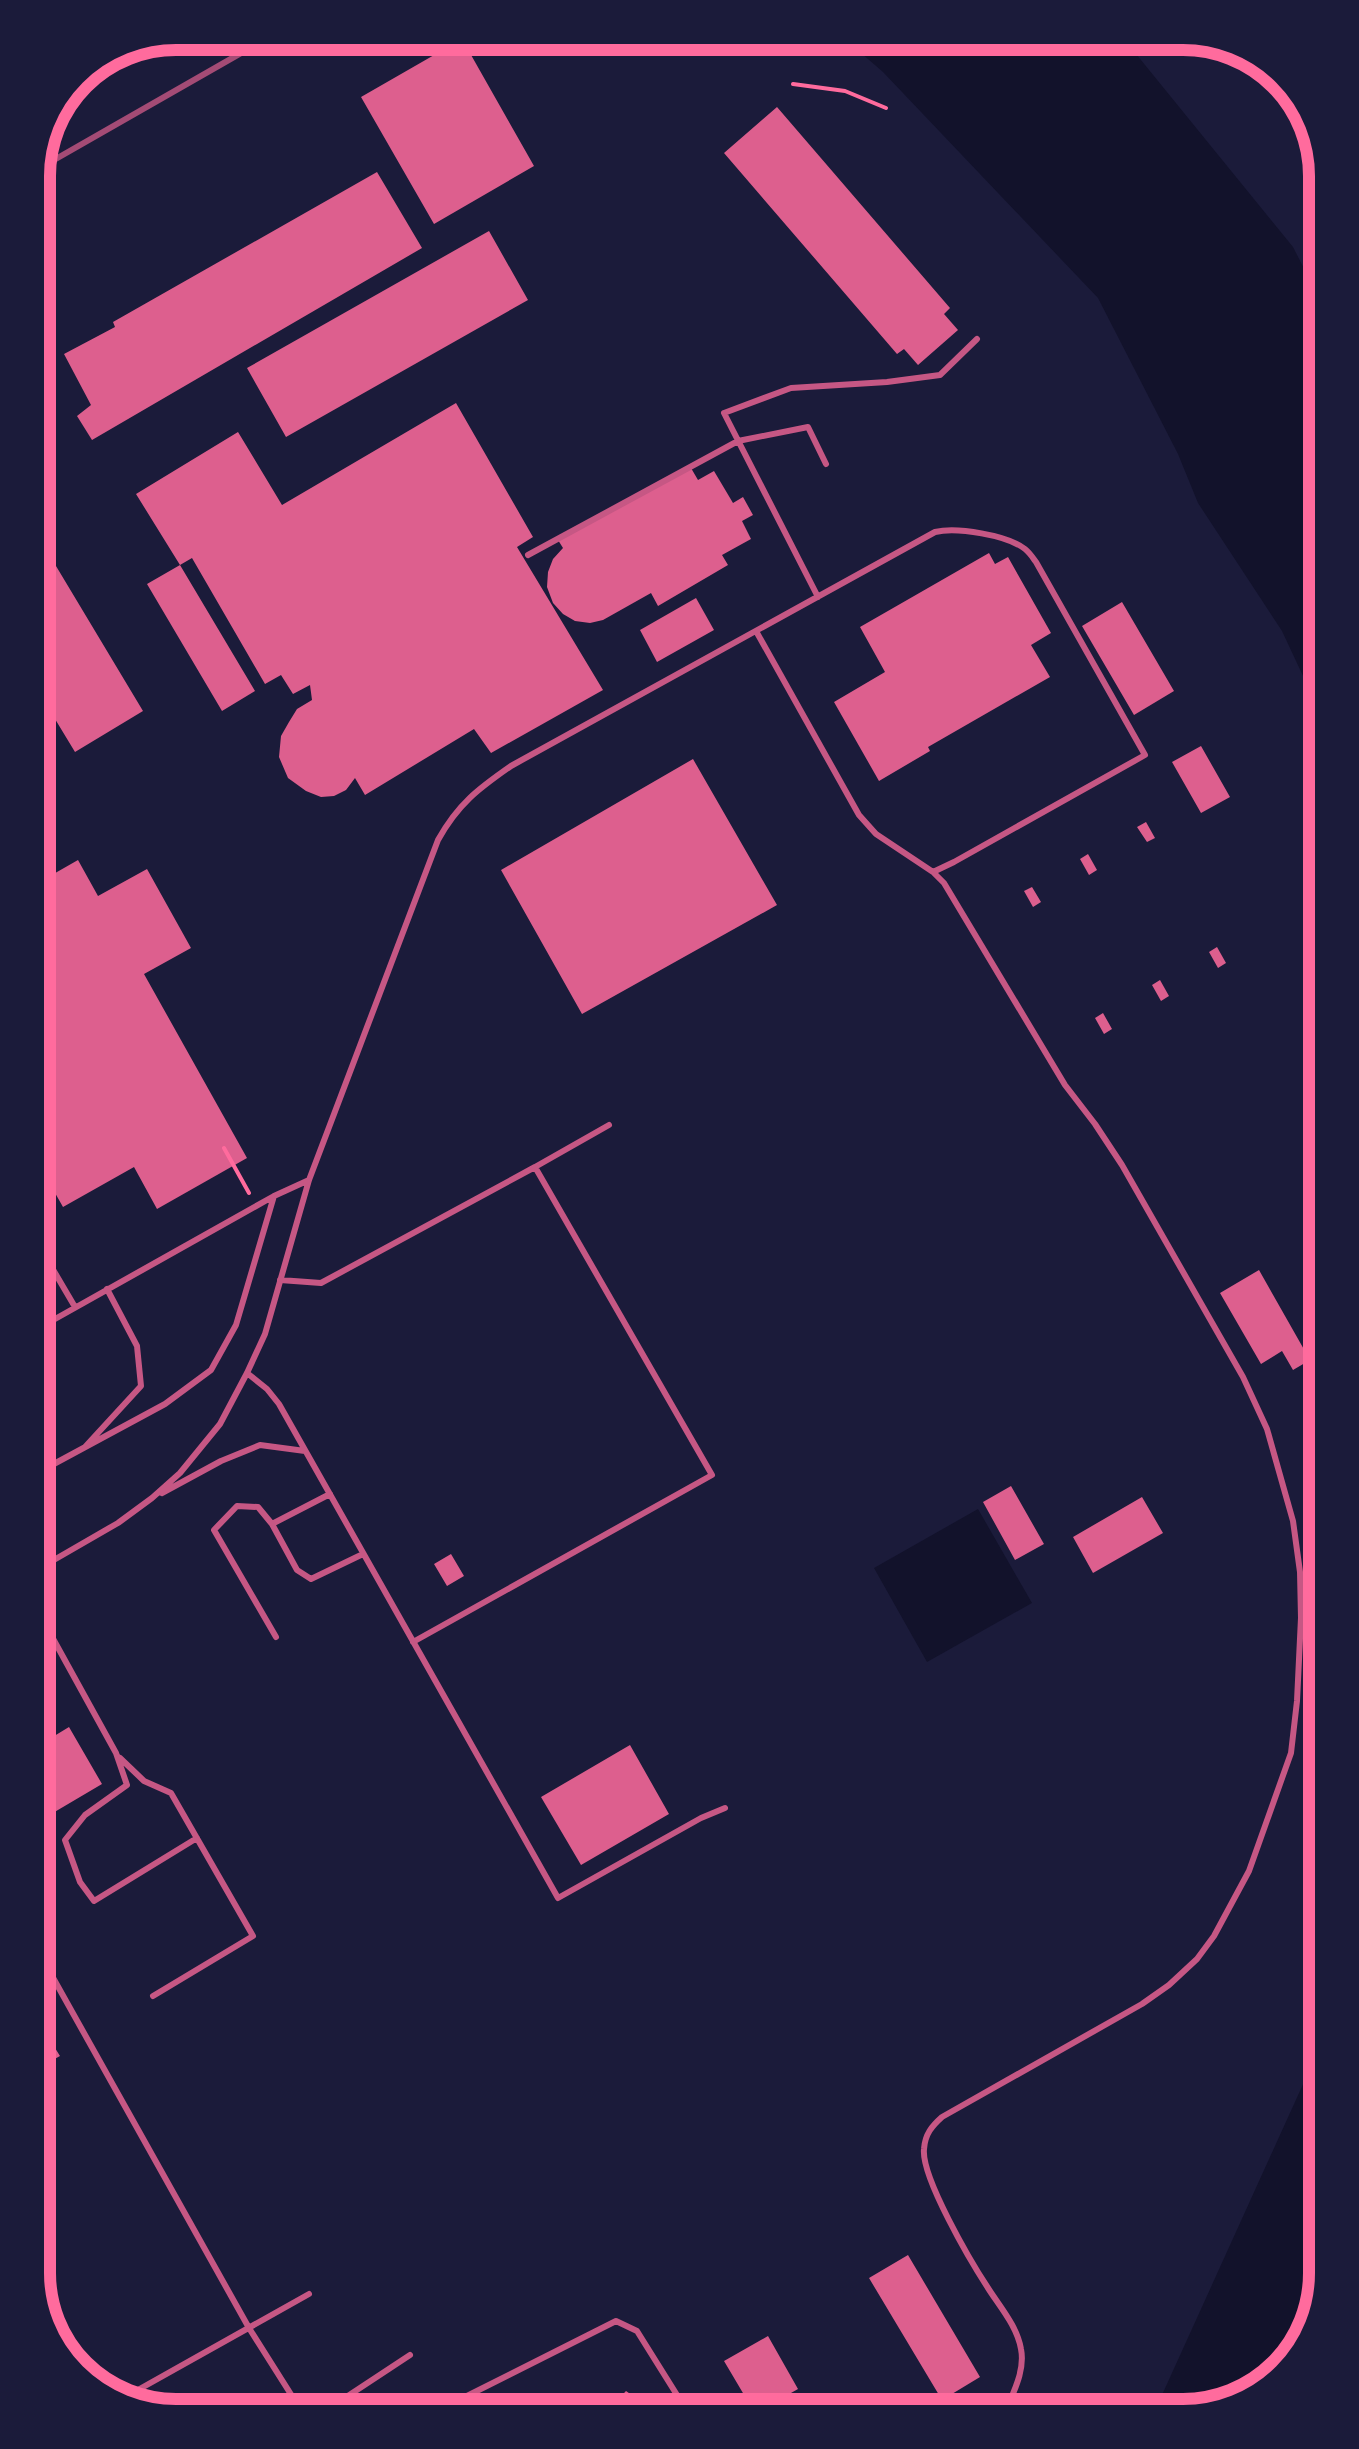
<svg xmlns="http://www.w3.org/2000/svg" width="1359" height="2449" viewBox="0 0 1359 2449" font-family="Spectral,serif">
	<rect width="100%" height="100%" fill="#1b1b3a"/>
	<path fill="#12122b" d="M838,33H1119L1293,247L1316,292L1318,708L1282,631L1198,503L1178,454L1098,298L883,72Z
		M978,1509L1032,1603L927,1662L874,1568Z
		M1325,2022L1326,2282L1302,2353L1239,2405L1157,2406L1319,2049Z"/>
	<path fill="#dd5f8e" d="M602,33H625L614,44Z
		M462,39L534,166L434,224L361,97Z
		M777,107L950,308L944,314L958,330L918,365L904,349L897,354L724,153Z
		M377,172L422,248L92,440L77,416L91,405L64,354L115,327L113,322Z
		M489,231L528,300L286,437L247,368Z
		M456,403L533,537L517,547L603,690L491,753L474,729L365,795L355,778L346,790L334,796L321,797L306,791L288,778L279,757L281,736L289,722L297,709L312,700L310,685L293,694L281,675L265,684L192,558L180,565L255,691L222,711L147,584L180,565L136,494L238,432L282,505Z
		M691,468L698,480L714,471L733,503L743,497L753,515L742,521L751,539L722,555L728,565L658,606L651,593L603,620L590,623L575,621L563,614L553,603L547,587L548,572L553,559L563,548L558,540Z
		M35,531L143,711L75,752L35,686Z
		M989,553L995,564L1008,557L1051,633L1031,645L1050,677L928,747L930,751L879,781L834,702L885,672L860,627Z
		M696,598L714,630L657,662L640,630Z
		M1122,602L1174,691L1134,715L1082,626Z
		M1201,746L1230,797L1201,813L1172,762Z
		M693,759L777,905L582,1014L501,870Z
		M1146,822L1155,838L1147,842L1137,827Z
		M1088,854L1097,870L1089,875L1080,859Z
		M78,860L98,896L147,869L191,948L144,974L247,1158L157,1209L134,1167L63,1207L38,1163L36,884Z
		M1032,887L1041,902L1033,907L1024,891Z
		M1217,947L1226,963L1218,968L1209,952Z
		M1160,980L1169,996L1161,1001L1152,985Z
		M1103,1013L1112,1029L1104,1034L1095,1018Z
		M1259,1270L1310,1360L1293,1370L1282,1351L1261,1364L1220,1293Z
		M1011,1486L1044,1544L1015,1560L983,1502Z
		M1142,1497L1163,1533L1093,1573L1073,1537Z
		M451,1554L464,1576L447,1586L434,1564Z
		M69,1727L102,1784L41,1820V1744Z
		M630,1745L669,1814L581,1865L541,1797Z
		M42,2027L60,2056L42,2066Z
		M908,2255L980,2377L942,2400L869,2278Z
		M768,2336L798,2389L761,2410H753L724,2361Z
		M626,2391L655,2411L606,2412Z
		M568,2403L573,2412L513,2413V2410Z"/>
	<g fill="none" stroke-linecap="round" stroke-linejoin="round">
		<path stroke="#ff6b9d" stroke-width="4" d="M793,84L845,91L886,108
			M224,1148L249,1193"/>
		<path stroke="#c65784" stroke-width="6" d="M528,555L738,441L808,427L826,464
			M818,597L724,413L791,388L887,382L940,375L977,339
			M756,631L859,815L876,834L933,872L944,883L1065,1085L1095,1124L1122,1165L1243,1377L1267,1429L1293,1521L1300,1572L1301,1618L1297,1701L1291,1753L1249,1871L1214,1936L1197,1959L1169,1985L1142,2004L942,2117C932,2126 925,2134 924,2149C921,2177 971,2262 988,2288C1000,2307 1017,2326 1021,2349C1025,2369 1015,2389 1007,2408
			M535,1167L609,1125
			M38,1244L75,1307
			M280,1280L321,1283L535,1167L712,1475L413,1642
			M39,1328L274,1196L309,1180
			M247,1373L267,1389L279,1404L558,1898L701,1818L725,1808
			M85,1447L141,1386L137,1346L107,1289
			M39,1472L165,1404L211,1370L236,1325L274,1196
			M162,1493L221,1461L260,1445L305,1451
			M272,1524L330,1494
			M40,1568L118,1523L152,1498L180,1473L220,1424L247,1373L265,1334L309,1180L438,840C458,804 478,789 511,766L935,532C957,527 1007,535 1025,549C1030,553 1033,558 1036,562L1145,755L954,862L933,872
			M40,1615L116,1753L127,1785L85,1815L65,1840L80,1882L94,1901L197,1838
			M276,1637L214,1530L237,1506L258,1507L272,1524L297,1570L311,1579L363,1554
			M120,1758L144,1781L171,1793L253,1936L153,1996
			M42,1958L249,2328L304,2415
			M120,2400L309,2294
			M431,2414L616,2321L637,2331L687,2411
			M319,2415L410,2355"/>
		<path stroke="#a44b75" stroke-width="6" d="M33,172L276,33"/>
	</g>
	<path d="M0 0H1359V2449H0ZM176 50H1183A126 126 0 0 1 1309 176V2273A126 126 0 0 1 1183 2399H176A126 126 0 0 1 50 2273V176A126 126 0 0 1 176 50Z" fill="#1b1b3a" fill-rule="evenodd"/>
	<path fill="none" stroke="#ff6b9d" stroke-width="12" d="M176 50H1183A126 126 0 0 1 1309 176V2273A126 126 0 0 1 1183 2399H176A126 126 0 0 1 50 2273V176A126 126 0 0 1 176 50Z"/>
</svg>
